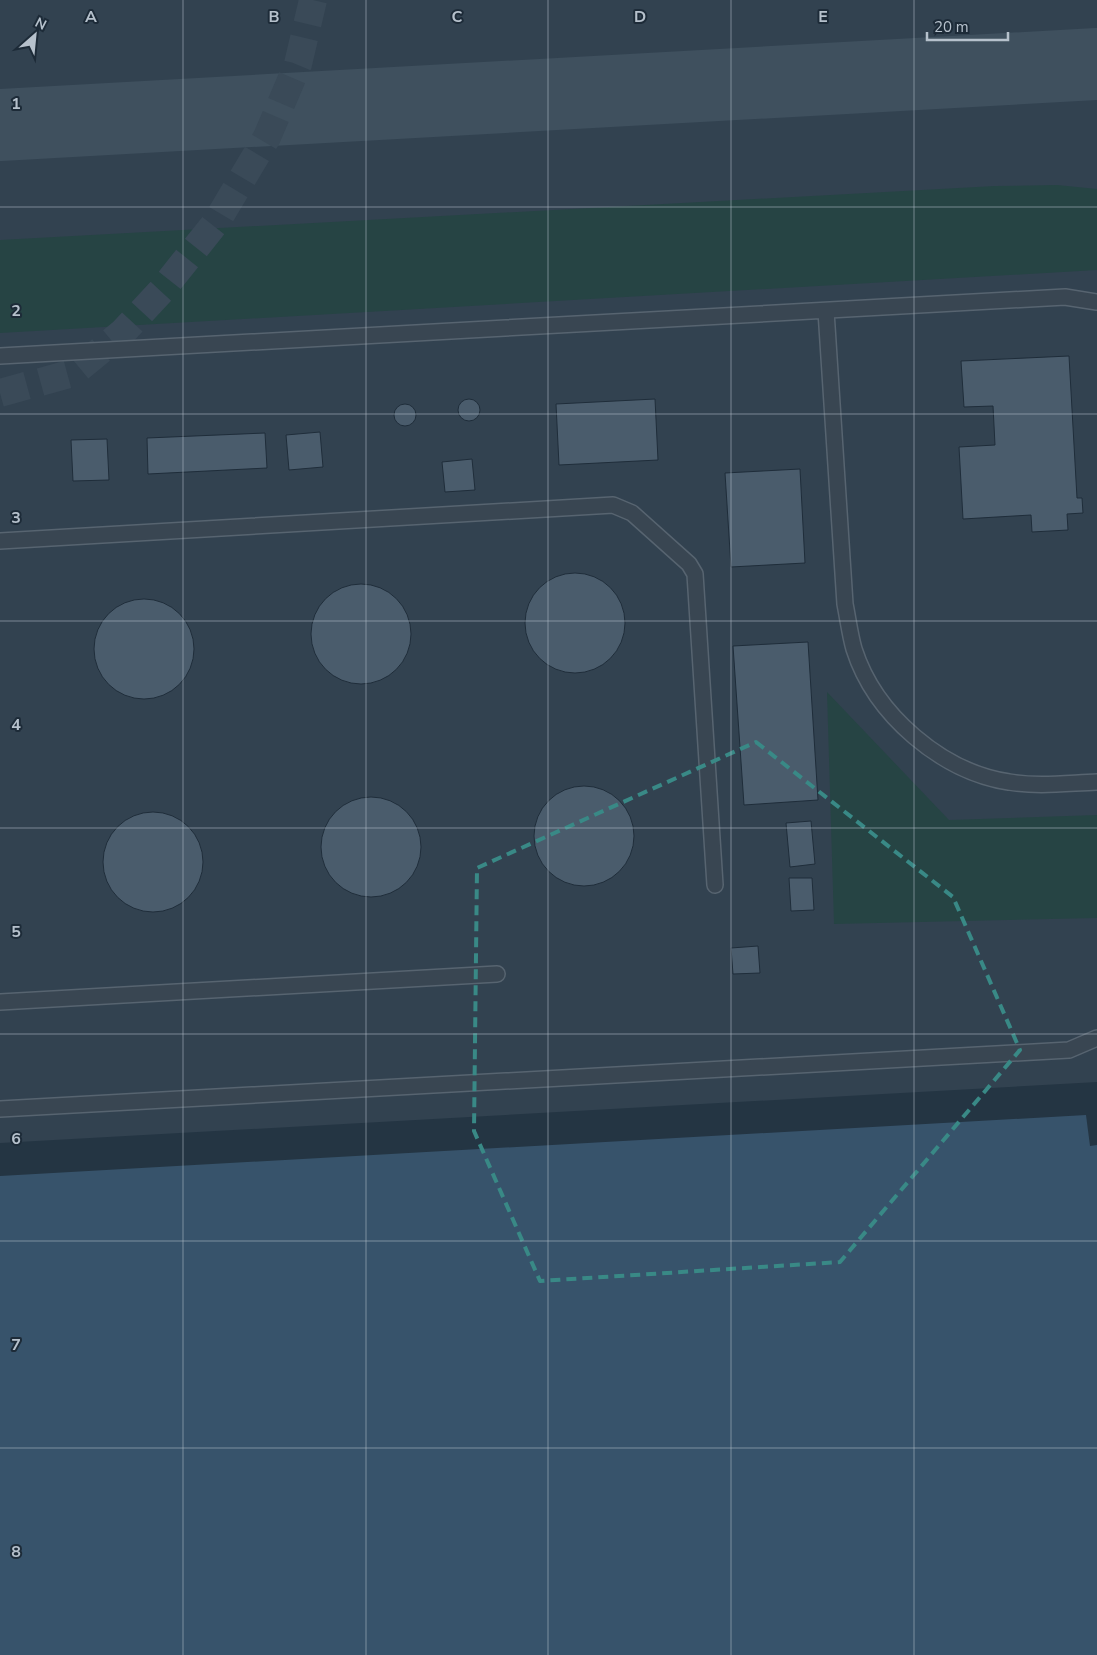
<svg xmlns="http://www.w3.org/2000/svg" width="1097" height="1655" viewBox="0 0 1097 1655" font-family="'Nunito Sans',sans-serif">
	<rect width="100%" height="100%" fill="#243543"/>
	<path fill="#324250" d="M0,0H1097V1082L0,1143Z"/>
	<path fill="#264444" d="M1057,185L1097,189V270L0,333V240L995,186Z
		M827,692L949,820L1097,815V918L834,924Z"/>
	<path fill="#37536b" d="M1086,1115L1090,1146L1097,1145V1655H0V1176Z"/>
	<g fill="none" stroke-linecap="round" stroke-linejoin="round">
		<path stroke="#3f505e" stroke-width="72" d="M0,125L1097,64"/>
	</g>
	<path fill="#4a5c6c" stroke="#1f2d3a" d="M1069,356L1077,498H1082L1083,513L1067,514L1068,530L1032,532L1031,515L963,519L959,447L995,445L993,406L964,407L961,361Z
		M655,399L658,460L559,465L556,404Z
		M458 410a11 11 0 1 1 22 0a11 11 0 1 1-22 0Z
		M394 415a11 11 0 1 1 22 0a11 11 0 1 1-22 0Z
		M320,432L323,467L289,470L286,435Z
		M265,433L267,468L148,474L147,438Z
		M107,439L109,480L73,481L71,440Z
		M472,459L475,490L445,492L442,462Z
		M800,469L805,563L731,567L725,473Z
		M525 623a50 50 0 1 1 100 0a50 50 0 1 1-100 0Z
		M311 634a50 50 0 1 1 100 0a50 50 0 1 1-100 0Z
		M94 649a50 50 0 1 1 100 0a50 50 0 1 1-100 0Z
		M808,642L818,800L744,805L733,646Z
		M534 836a50 50 0 1 1 100 0a50 50 0 1 1-100 0Z
		M321 847a50 50 0 1 1 100 0a50 50 0 1 1-100 0Z
		M103 862a50 50 0 1 1 100 0a50 50 0 1 1-100 0Z
		M811,821L815,864L790,867L786,823Z
		M789,878H812L814,910L791,911Z
		M758,946L760,973L733,974L731,948Z"/>
	<g fill="none" stroke-linecap="round" stroke-linejoin="round">
		<path stroke="#3a4a58" stroke-width="28" stroke-dasharray="28 14" stroke-linecap="butt" d="M0,393L73,373L123,332L162,290L217,221L267,137L298,64L313,0"/>
		<g stroke="#576470" stroke-width="18">
			<path id="service" d="M826,311L845,604C848,619 850,635 854,649C875,715 942,772 1009,782C1038,787 1068,783 1097,782
				M0,356L1065,297L1097,302
				M0,541L613,505L632,513L689,564L695,574L715,885
				M0,1002L497,974
				M0,1109L1069,1050L1097,1038"/>
		</g>
		<use href="#service" stroke="#394652" stroke-width="15"/>
	</g>
	<path fill="none" stroke="#398986" stroke-width="4" stroke-dasharray="10 6" stroke-linejoin="round" d="M756,742L953,897L1020,1050L840,1262L540,1281L474,1131L477,868Z"/>
	<path fill="none" stroke="#b6c1cc" stroke-width="1" stroke-opacity="0.55" d="M183,0V1655M366,0V1655M548,0V1655M731,0V1655M914,0V1655M0,207H1097M0,414H1097M0,621H1097M0,828H1097M0,1034H1097M0,1241H1097M0,1448H1097"/>
	<g font-size="16" text-anchor="middle" font-weight="bold" fill="#b6c1cc" stroke="#1d2b38" stroke-width="4" stroke-linejoin="round" paint-order="stroke">
		<text x="91" y="22">A</text>
		<text x="274" y="22">B</text>
		<text x="457" y="22">C</text>
		<text x="640" y="22">D</text>
		<text x="823" y="22">E</text>
		<text x="16" y="109">1</text>
		<text x="16" y="316">2</text>
		<text x="16" y="523">3</text>
		<text x="16" y="730">4</text>
		<text x="16" y="937">5</text>
		<text x="16" y="1144">6</text>
		<text x="16" y="1350">7</text>
		<text x="16" y="1557">8</text>
	</g>
	<g transform="translate(35 35) rotate(27)" stroke="#1d2b38" stroke-width="4" paint-order="stroke">
	<path d="M0-4L9 19L0 12L-9 19Z" fill="#b6c1cc"/>
	<text y="-8" font-size="14" font-weight="bold" text-anchor="middle" fill="#b6c1cc">N</text>
	</g>
	<path d="M927 32v8h81v-8" fill="none" stroke="#b6c1cc" stroke-width="2.5"/>
	<text x="934" y="32" font-size="15" fill="#b6c1cc" stroke="#1d2b38" stroke-width="4" paint-order="stroke">20 m</text>
</svg>
